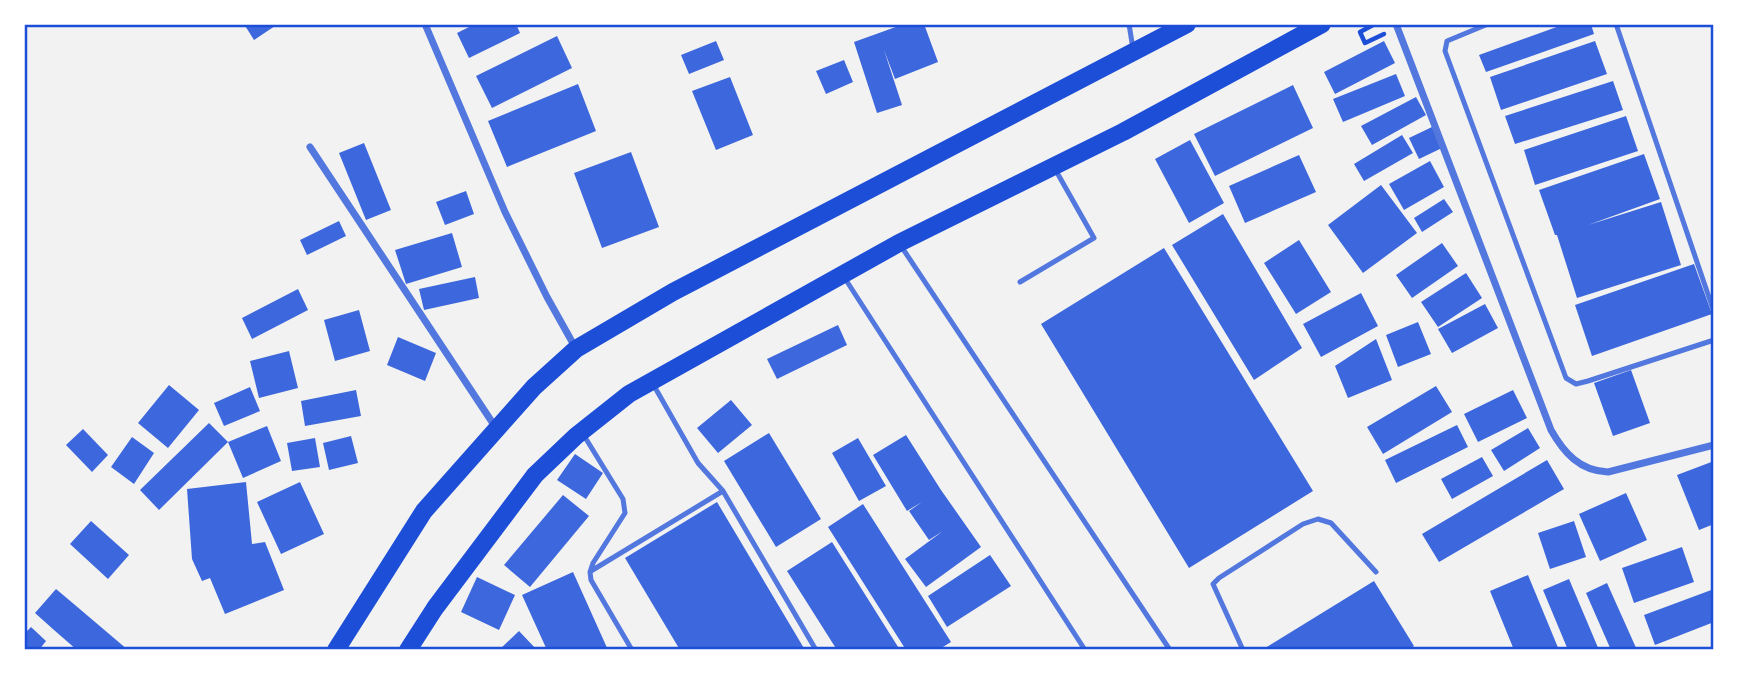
<svg xmlns="http://www.w3.org/2000/svg" width="1738" height="674" viewBox="0 0 1738 674" font-family="'Sofia Sans Condensed',sans-serif">
	<rect width="100%" height="100%" fill="#f2f2f2"/>
	<path fill="#3d67dc" d="M244,24H278L254,40Z
		M475,24H516L520,33L469,58L457,33Z
		M904,24H924L938,62L895,79L884,50L902,105L877,113L854,42Z
		M1565,24H1591L1594,34L1486,72L1479,55Z
		M557,36L572,68L492,108L476,76Z
		M716,41L724,60L689,74L681,55Z
		M1384,41L1395,63L1335,94L1324,72Z
		M1595,41L1607,74L1501,110L1490,77Z
		M844,60L853,82L826,94L816,71Z
		M1396,74L1405,96L1343,122L1333,99Z
		M730,77L753,135L716,150L692,91Z
		M1613,81L1623,110L1515,144L1505,116Z
		M578,84L596,131L507,167L488,121Z
		M1293,85L1313,128L1215,176L1194,134Z
		M1416,97L1426,115L1372,145L1361,126Z
		M1626,116L1638,151L1535,185L1524,150Z
		M1432,127L1442,148L1419,159L1409,138Z
		M1402,135L1413,153L1364,181L1354,164Z
		M1190,140L1224,203L1189,223L1155,159Z
		M364,143L391,210L366,220L339,153Z
		M631,152L659,227L602,248L574,173Z
		M1644,154L1660,199L1588,225L1661,202L1681,265L1577,298L1557,235H1555L1539,190Z
		M1299,155L1316,192L1245,223L1229,186Z
		M1430,161L1444,187L1404,210L1389,184Z
		M1381,185L1417,233L1363,273L1328,225Z
		M466,191L474,214L445,225L436,202Z
		M1444,199L1453,212L1422,232L1414,218Z
		M1223,214L1302,348L1254,380L1172,245Z
		M339,221L346,236L307,255L300,240Z
		M452,233L462,267L406,284L395,250Z
		M1299,240L1331,292L1296,314L1264,263Z
		M1442,243L1458,266L1412,298L1396,275Z
		M1164,248L1313,491L1189,568L1041,324Z
		M1694,264L1712,314L1592,356L1575,305Z
		M1466,273L1482,298L1438,327L1421,302Z
		M475,277L479,298L424,310L419,289Z
		M298,289L308,310L252,339L242,318Z
		M1361,293L1378,326L1321,357L1303,324Z
		M1485,304L1498,328L1452,353L1438,329Z
		M359,310L370,351L335,361L324,320Z
		M1418,322L1431,354L1398,367L1386,335Z
		M838,325L847,345L777,379L767,359Z
		M398,337L436,353L425,381L387,365Z
		M1376,339L1392,380L1348,398L1335,366Z
		M289,351L298,388L259,398L250,361Z
		M1631,370L1650,423L1613,436L1594,383Z
		M169,385L199,410L168,448L138,423Z
		M1436,386L1452,412L1383,454L1367,427Z
		M250,387L260,411L224,426L214,403Z
		M356,390L361,416L305,426L301,401Z
		M1513,390L1527,418L1478,442L1464,414Z
		M731,400L752,425L718,453L697,428Z
		M209,423L228,442L159,510L140,490Z
		M1457,425L1468,447L1396,483L1385,460Z
		M267,426L281,461L243,478L228,442Z
		M1528,428L1540,448L1504,471L1491,450Z
		M83,429L108,455L92,472L66,445Z
		M769,433L821,519L776,547L724,461Z
		M906,435L941,490L981,547L926,587L905,559L943,531L929,540L909,511L922,502L907,511L873,455Z
		M351,436L358,463L329,470L323,443Z
		M132,437L154,453L134,484L111,467Z
		M315,438L320,467L292,471L287,443Z
		M858,438L886,486L859,501L832,453Z
		M575,454L603,473L586,499L557,480Z
		M1482,457L1493,476L1452,499L1441,479Z
		M1547,460L1564,489L1439,562L1422,534Z
		M1714,461V524L1699,530L1677,475Z
		M246,482L252,544L265,542L284,590L225,614L210,578L202,581L192,559L187,489Z
		M300,482L324,534L281,554L257,502Z
		M1626,493L1647,540L1600,561L1579,514Z
		M563,495L589,516L530,587L504,565Z
		M717,502L805,650H680L625,558Z
		M863,504L951,642L938,650H906L828,527Z
		M91,521L129,555L108,579L70,544Z
		M1574,521L1586,557L1550,569L1538,533Z
		M832,542L900,650H837L787,571Z
		M1682,547L1694,582L1634,603L1622,568Z
		M990,555L1011,586L947,627L928,596Z
		M573,572L608,650H547L522,595Z
		M1528,575L1559,650H1514L1490,591Z
		M477,577L515,595L499,630L461,612Z
		M1569,579L1599,650H1568L1543,590Z
		M1374,581L1414,646L1408,650H1262Z
		M1607,583L1637,650H1611L1586,593Z
		M56,589L75,605L128,650H77L54,630L35,613Z
		M1714,589V622L1655,645L1644,615Z
		M31,627L46,641L39,650H24V634Z
		M519,631L537,650H499Z"/>
	<g fill="none" stroke-linecap="round" stroke-linejoin="round">
		<path stroke="#1d4ed8" stroke-width="4.5" d="M1375,24L1360,32L1365,43L1384,34"/>
		<path stroke="#5277de" stroke-width="5" d="M1129,24L1133,49
			M1488,24L1447,41L1445,51L1566,378L1576,384L1588,381L1714,340
			M1616,24L1714,312
			M901,246L1170,650
			M844,277L1085,650
			M1020,282L1094,238L1055,169
			M653,384L698,463L723,491L816,650
			M583,434L623,499L625,513L593,563L590,572L591,580L632,650
			M591,571L723,491
			M1243,650L1213,584L1219,578L1303,524L1318,519L1331,523L1376,572"/>
		<path stroke="#5277de" stroke-width="7" d="M425,24L505,212L547,297L575,347
			M1396,24L1551,430C1564,453 1580,471 1608,472L1714,445
			M310,147L496,428"/>
		<path stroke="#1d4ed8" stroke-width="18" d="M336,650L424,511L534,387L576,349L673,292L1187,24
			M408,650L435,608L535,475L576,436L629,394L899,243L1123,132L1322,24"/>
	</g>
	<rect width="1738" height="674" fill="none" stroke="#ffffff" stroke-width="52"/>
	<rect x="26" y="26" width="1686" height="622" fill="none" stroke="#1d4ed8" stroke-width="2.5"/>
</svg>
